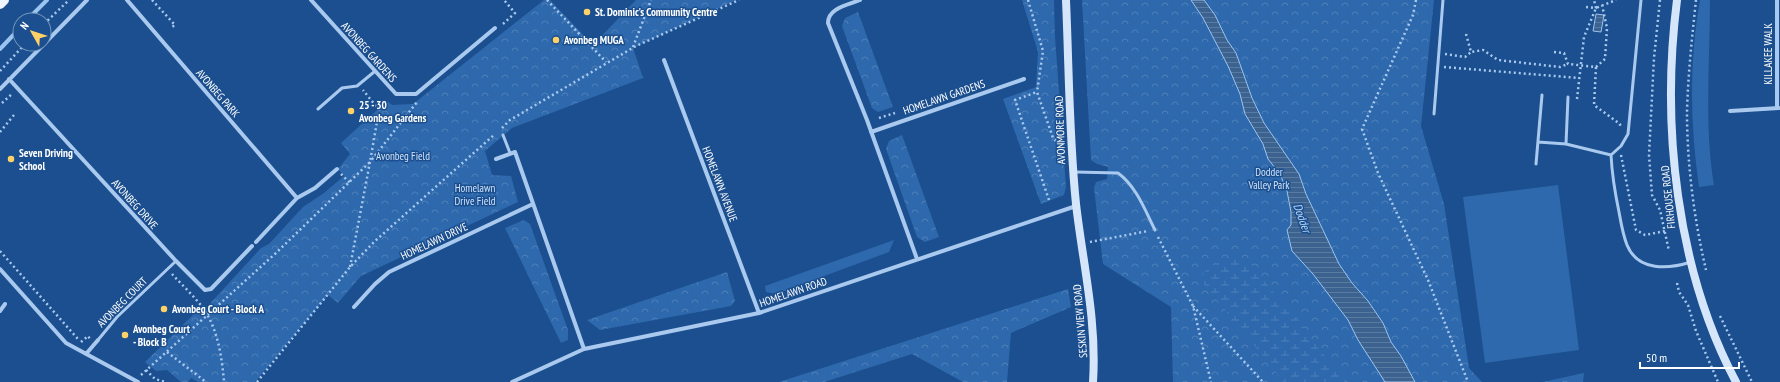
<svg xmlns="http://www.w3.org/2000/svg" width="1780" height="382" viewBox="0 0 1780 382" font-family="'PT Sans Narrow',sans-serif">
	<defs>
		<pattern id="forest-crowns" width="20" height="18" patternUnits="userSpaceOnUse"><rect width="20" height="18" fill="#2e69ad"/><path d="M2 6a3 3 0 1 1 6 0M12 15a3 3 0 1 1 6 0" fill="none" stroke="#4d80b9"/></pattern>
		<pattern id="wetland-marsh" width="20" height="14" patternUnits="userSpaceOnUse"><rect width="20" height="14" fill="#2e69ad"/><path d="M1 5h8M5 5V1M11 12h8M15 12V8" fill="none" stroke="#4d80b9"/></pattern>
		<pattern id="water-rules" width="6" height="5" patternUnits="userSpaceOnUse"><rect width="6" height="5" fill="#3c6290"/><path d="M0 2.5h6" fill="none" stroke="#597aa1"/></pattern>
	</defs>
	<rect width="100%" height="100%" fill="#1b4f8f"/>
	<path fill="#2e69ad" d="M1700,0H1710C1710,60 1704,126 1714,185L1699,187C1690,124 1689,63 1700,0Z
		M1558,185L1579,350L1485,363L1463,197Z
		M894,240L889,252L776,294L766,292L765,286Z"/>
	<path fill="url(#forest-crowns)" d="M544,0H550L593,45L636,0H736L633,48L643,78L512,128L485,151L492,175L511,176L518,202L361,276L338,303L328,295L255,382H198L191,378L188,382H181L167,370L156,371L145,362L203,305L206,308L261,248L269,244L303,207L324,193L344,176L338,169L350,154L341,143L387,101L392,105L413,104Z
		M1022,0H1054L1055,37L1066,187L1064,195L1041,204L1003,99L1036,87L1038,52Z
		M1082,0H1434L1421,126L1444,204L1469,368L1482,382H1173L1171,307L1103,264L1094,188L1096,182L1107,179L1108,167L1097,164L1091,160Z
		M858,12L893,107L878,112L872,108L842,26L845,18Z
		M902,135L939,237L925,242L917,237L886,149L889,141Z
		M524,220L530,224L568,330V340L561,343L505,228Z
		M727,272L735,301L731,306L600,330L587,320Z
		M1068,289L1071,307L1011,333L1007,382H963L912,354L824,382H779Z
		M1584,373L1583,382H1543Z"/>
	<path fill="url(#wetland-marsh)" d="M1233,256L1247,259L1346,382H1284L1203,283L1202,275C1210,265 1220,258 1233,256Z"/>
	<path fill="url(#water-rules)" stroke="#9cc4f0" d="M1191,0H1204L1215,15L1227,40L1236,53L1252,98L1264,123L1299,174L1306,194L1339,264L1352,283L1368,301L1383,323L1391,342L1401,356L1415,382H1385L1358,340L1348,320L1313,274L1292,251L1287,230L1291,225V212L1287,191L1280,174L1268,159L1263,144L1245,114L1240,94L1228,66L1203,18Z
		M1596,14L1604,15L1601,32L1593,31Z"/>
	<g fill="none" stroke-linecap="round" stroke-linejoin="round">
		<path stroke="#9cc4f0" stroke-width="4" d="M27,20L47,0
			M0,49L20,28"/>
		<path stroke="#a9c9ee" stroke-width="2.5" stroke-dasharray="2 3" stroke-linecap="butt" d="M152,0L175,25L172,27
			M547,0L606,62
			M1028,0L1043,51L1037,92
			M1416,0L1413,15L1362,129L1378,173L1428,280L1468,382
			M1660,0L1654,58L1649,155L1652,195L1660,210L1669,251
			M1696,0C1692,37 1688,75 1687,112C1687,164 1694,219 1706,270
			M1586,7L1596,8L1594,0
			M44,24L69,0
			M503,24L515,13L504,0
			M1466,34L1471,52L1483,50L1498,60L1560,67L1568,64
			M633,47L651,0
			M1554,52L1564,53L1568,64L1596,67L1594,105L1620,124V126
			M1445,54L1465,57L1471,52
			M1444,67L1579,78
			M1596,67L1605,59L1607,28L1602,5
			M0,71L25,44
			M1577,99L1584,37L1596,8L1616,0
			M2,103L13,93
			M879,118L895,113
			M502,128L510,120L636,46L739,0
			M0,132L14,115
			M1621,155L1636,230L1645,235L1665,231
			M341,174L350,183
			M1049,200L1015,100L1037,92L1053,138L1057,142H1061
			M1158,237L1193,306L1211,382
			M1090,242L1148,231
			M0,251L78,339
			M350,267L370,162L417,102
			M172,274C182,285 194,296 203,308C218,329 222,358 224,382
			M1677,283L1679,292L1688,305L1696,331L1718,382
			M1193,306L1263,382
			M1720,316L1752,382
			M81,342L88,336L90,339
			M167,352L206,382
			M146,370L155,379L166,382
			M141,375L276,253L370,162L379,110L363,90
			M257,382L350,267L374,242L495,134"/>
		<path stroke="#a9c9ee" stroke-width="3" d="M1641,0L1628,134L1621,146L1611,155C1612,174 1615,193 1619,212C1621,223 1623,235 1627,245C1638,272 1669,269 1691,262
			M318,109L342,88L357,86L374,72
			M1434,114L1443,0
			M503,135L510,153
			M1538,142L1566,144L1611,155
			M1566,144L1568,97
			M1536,164L1542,95
			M1075,172L1118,173C1136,186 1145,210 1155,230
			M98,340L117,317L176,261"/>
		<path stroke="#a9c9ee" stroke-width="4" d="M127,0L297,198
			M311,0L396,94H416L495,28
			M860,0C848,5 828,8 828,23L867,120L917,259
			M1777,0V108
			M664,60L759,313
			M9,79L176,261L205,290L211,289L252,246
			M0,89L87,0
			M1730,111L1779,108
			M871,132L1024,79
			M496,159L515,152L584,349
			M256,242L297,198L315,188L337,169
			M0,269L66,343L138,382
			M354,307L375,284L389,272L533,204
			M0,311L5,304
			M86,354L98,340
			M512,382L584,349L759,313L1076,206"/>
		<path stroke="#d6e6fa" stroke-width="8" d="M1066,0C1069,68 1069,136 1076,204C1083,265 1097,320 1093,382
			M1677,0C1661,125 1676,269 1736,382"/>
		<path stroke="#f0f6ff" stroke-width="10" d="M0,4L4,0"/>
	</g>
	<g fill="#ffd166" stroke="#1b4f8f" stroke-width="1.5">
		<circle cx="587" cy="12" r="4"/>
		<circle cx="556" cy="40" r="4"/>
		<circle cx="351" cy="111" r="4"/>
		<circle cx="11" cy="159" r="4"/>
		<circle cx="164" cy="309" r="4"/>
		<circle cx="125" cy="335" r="4"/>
	</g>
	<g text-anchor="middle" stroke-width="3" stroke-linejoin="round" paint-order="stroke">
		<g font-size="11" font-weight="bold" fill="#fff" stroke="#1b4f8f" text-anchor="start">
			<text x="595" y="16">St. Dominic's Community Centre</text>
			<text x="564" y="44">Avonbeg MUGA</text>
			<text x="359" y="109">25 - 30<tspan x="359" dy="13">Avonbeg Gardens</tspan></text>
			<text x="19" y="157">Seven Driving<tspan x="19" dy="13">School</tspan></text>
			<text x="172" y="313">Avonbeg Court - Block A</text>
			<text x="133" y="333">Avonbeg Court<tspan x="133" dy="13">- Block B</tspan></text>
		</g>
		<g font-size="11" fill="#fff" stroke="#1b4f8f">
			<text transform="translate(369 52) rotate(48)" y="4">AVONBEG GARDENS</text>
			<text transform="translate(1768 54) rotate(-90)" y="4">KILLAKEE WALK</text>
			<text transform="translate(218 93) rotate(49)" y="4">AVONBEG PARK</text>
			<text transform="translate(944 97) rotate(-19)" y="4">HOMELAWN GARDENS</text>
			<text transform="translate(1060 130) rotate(-92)" y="4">AVONMORE ROAD</text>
			<text transform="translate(720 184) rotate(69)" y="4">HOMELAWN AVENUE</text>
			<text transform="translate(1668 197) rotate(-96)" y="4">FIRHOUSE ROAD</text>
			<text transform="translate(135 204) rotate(48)" y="4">AVONBEG DRIVE</text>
			<text transform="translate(434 241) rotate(-25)" y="4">HOMELAWN DRIVE</text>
			<text transform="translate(793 292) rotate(-19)" y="4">HOMELAWN ROAD</text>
			<text transform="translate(122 302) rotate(-45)" y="4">AVONBEG COURT</text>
			<text transform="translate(1080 321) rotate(-95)" y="4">SESKIN VIEW ROAD</text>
		</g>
		<g font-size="11" fill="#cfe3fa" stroke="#1b4f8f">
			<text x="403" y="160">Avonbeg Field</text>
			<text x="1269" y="176">Dodder<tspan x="1269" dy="13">Valley Park</tspan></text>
			<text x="475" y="192">Homelawn<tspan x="475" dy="13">Drive Field</tspan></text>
		</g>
		<g font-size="12" font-style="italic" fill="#b5d3f5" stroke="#1b4f8f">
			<text transform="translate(1302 218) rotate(70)" y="4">Dodder</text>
		</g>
	</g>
	<g transform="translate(32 32) rotate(309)"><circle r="19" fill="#1b4f8f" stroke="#7695bc"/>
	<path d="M0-3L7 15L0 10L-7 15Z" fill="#ffd166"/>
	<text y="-6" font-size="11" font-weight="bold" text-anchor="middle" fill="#ffffff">N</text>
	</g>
	<path d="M1640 362v6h99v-6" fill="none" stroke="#ffffff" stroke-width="2"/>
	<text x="1646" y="362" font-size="12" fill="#ffffff" stroke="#1b4f8f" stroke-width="3" paint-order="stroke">50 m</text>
</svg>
